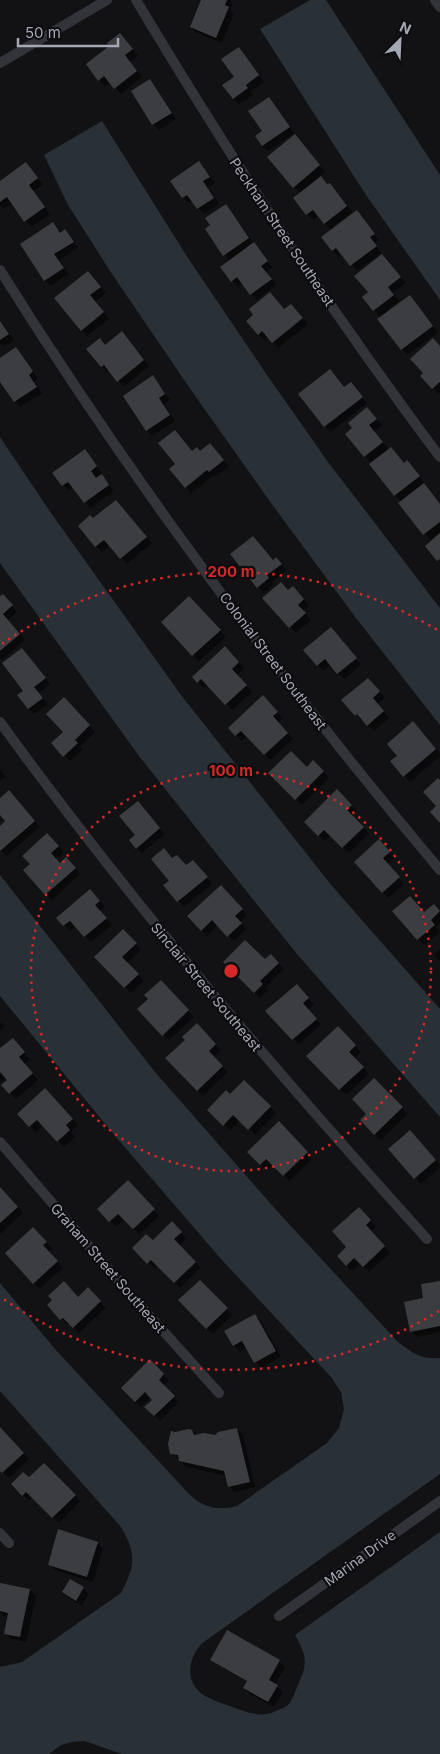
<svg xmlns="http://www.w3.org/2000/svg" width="440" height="1754" viewBox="0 0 440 1754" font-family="Inter,sans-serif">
	<rect width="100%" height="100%" fill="#121214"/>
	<path fill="#293037" d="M310,0H326L440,175V300L364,192L260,29Z
		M102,121L188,258L267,375L328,462L440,608V725L356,618L271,503L191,390L112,274L68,205L44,155Z
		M0,437L51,513L181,695L332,886L440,1009V1117L297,954L216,853L139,756L0,563Z
		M0,875L155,1072L278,1212L397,1341C410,1352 422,1360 440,1358V1474L201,1644C186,1662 185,1687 209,1698C215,1701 221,1703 227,1705C244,1711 261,1720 278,1710C281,1709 286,1707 288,1705C293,1700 295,1691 298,1685C308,1663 307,1656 295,1635L440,1532V1754H122L84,1741L72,1742L61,1745L49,1754H0V1667L22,1662L121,1593C135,1566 137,1554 121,1527L0,1391V1283L55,1349L189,1494C204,1508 218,1511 237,1506L327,1443L339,1428L344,1409L341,1392L331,1377L221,1259L116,1137L0,996Z"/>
	<path fill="#0007" d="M203,0H230L233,3L230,10L234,14L222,43L197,33L191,27Z
		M125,40L138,56L130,62L142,77L121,94L110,82L105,86L99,80Z
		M238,48L264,82L250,92L253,95L239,104L234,99Z
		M150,80L155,86L176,119L159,130L153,124L132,91Z
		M269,98L294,133L268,151L262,145Z
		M301,142L325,172L319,176L335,190L352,212L334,226L336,228L357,212L379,240L375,243L381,253L357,271L342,253L338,256L333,250L332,231L318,216L313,220L307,214L301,194L294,187Z
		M199,163L215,183L208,187L219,204L204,214L192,201L189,203L183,197Z
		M32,170L43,185L33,191L50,214L31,227L12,203L4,209L0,205V182Z
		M226,206L272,267L266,272L276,285L257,300L243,283L238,286L232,281L230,261L206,229L212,225Z
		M53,224L62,233L65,231L78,248L59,260L69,274L51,286L45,281L21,245Z
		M388,261L406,283L393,293L399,301L388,309L390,311L410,296L438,332L407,355L402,349L381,318L364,297L370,293Z
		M93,278L106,293L95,302L109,319L87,336L82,330Z
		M284,311H297L308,324L278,348L268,337L264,340L258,334L255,315Z
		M0,320L14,340L4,347L2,344L0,345Z
		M100,339L106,346L127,339L149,366L124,387L110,370L107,372L102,366Z
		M440,347V393L439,394L422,376Z
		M16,348L38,378L34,381L42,393L20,407L0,380V359Z
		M153,377L170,400L164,404L175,421L152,436L147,430Z
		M345,388L356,389L367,403L331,432L325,426Z
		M373,414L382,425L374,432L389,450L391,448L396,453L407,469L413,468L424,483L423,484L440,504V532L430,540L371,463L347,434Z
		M175,431L193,452H201L210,444L229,466L215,477L214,475L191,493L186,487L177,465Z
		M90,457L102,473L96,477L97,479L102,476L114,491L90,508L74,487L68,491L54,473Z
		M121,507L152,543L127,564L110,545L102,552L79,526Z
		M276,559L287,570L272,582L274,584L264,593L258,587Z
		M288,592L299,593L309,606L303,611L311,620L296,633L264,598Z
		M0,598L8,601L17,612L8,620L25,640L2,660L0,658Z
		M195,604L226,637L199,661L162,622Z
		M336,635L361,665L344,679L331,665L323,671L318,665Z
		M225,648L244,668L237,675L252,692L232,710L208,685L204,688L194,677Z
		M22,649L50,684L39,693L48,704L34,714L29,709L25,691Z
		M373,685L385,698L377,704L389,718L374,731L363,720L362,721L343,700Z
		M64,699L95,732L80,747L82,750L70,761L53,743L65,732Z
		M269,703L283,718L278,723L293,739L270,760L247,736L242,741L229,728Z
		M419,729L440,754V756L410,782L392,762L398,756Z
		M313,762L329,778L302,805L270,773L307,768Z
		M0,770L6,777L0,781Z
		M337,791L357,811L352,816L369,833L349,853L331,835L325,841L305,822Z
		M15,798L40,827L6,856L0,849V827L7,821L0,813V799Z
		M143,809L165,834L142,853L136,848L137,835Z
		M47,835L64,852L56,860L60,864L66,859L80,874L52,900L24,871L32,864Z
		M385,847L395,858L387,865L404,884L388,898L356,862Z
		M173,860L186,866L199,867L212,884L184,907L165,886L171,881Z
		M226,892L247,915L240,922L246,929L234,941L218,925L207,936L189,916Z
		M96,897L105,907L100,911L112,925L91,942L76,926L70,931L58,919Z
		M434,906L440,913V923L436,927L440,932L424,945L394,912L425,914Z
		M123,931L141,950L127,963L144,981L131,993L96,957Z
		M440,949V961L434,955Z
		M271,956L284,969L265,988L268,990L260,998L224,962L265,961Z
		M161,981L194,1017L169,1040L139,1009L149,999Z
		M303,992L314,1005L308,1010L321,1025L299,1044L267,1011Z
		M0,1022L4,1026L0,1030Z
		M197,1025L221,1050L213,1057L228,1072L203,1096L167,1058L186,1040Z
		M338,1028L361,1052L354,1058L369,1074L346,1095L308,1056Z
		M18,1045L30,1059L24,1064L38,1080L16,1099L10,1093L9,1080L6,1077L0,1083V1050Z
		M374,1079L408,1114L381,1140L361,1120L368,1114Z
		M244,1081L276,1113L255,1135L240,1120L230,1131L209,1110L230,1096Z
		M51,1096L78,1125L71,1132L75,1137L64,1147L43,1125L36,1132L19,1114Z
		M285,1128L312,1159L289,1181L273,1164L266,1170L249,1152Z
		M416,1138L440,1165V1167L421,1184L390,1150Z
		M128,1182L159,1216L139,1234L125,1219L116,1227L98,1209Z
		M0,1188L23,1213L0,1234Z
		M365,1214L376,1227L371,1232L390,1253L369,1272L361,1263L352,1271L338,1256L348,1247Z
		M172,1223L187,1238L179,1246L201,1268L180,1288L158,1265L154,1268L134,1248L153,1242Z
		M39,1234L52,1248L48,1252L63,1268L39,1289L34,1283Z
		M200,1281L232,1315L213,1334L180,1300Z
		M440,1282V1332L417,1337L411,1331L425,1299Z
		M88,1289L106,1308L79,1333L70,1323L67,1325L48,1305L78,1298Z
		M255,1316L261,1321L281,1357L261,1368L255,1362L247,1347L240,1351L234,1346L226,1332Z
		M150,1361L169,1381L163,1386L179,1402L160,1421L146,1407L154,1400L151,1397L141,1407L123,1388Z
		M0,1429L29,1459L9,1478L0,1469Z
		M237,1429L243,1435L255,1487L235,1492L229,1486L226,1476L187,1467L171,1453L192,1431L197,1436L215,1437Z
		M44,1465L80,1501L59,1523L32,1497L29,1501L13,1484L30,1479Z
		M97,1543L103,1549L93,1582L55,1570L49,1564Z
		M0,1584L30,1590L36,1596L26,1642L11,1639L5,1633L9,1617L4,1616L0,1612Z
		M83,1588L89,1594L82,1606L69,1598L63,1592Z
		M212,1660L279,1661L285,1667L275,1685L283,1692L274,1707L250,1694L244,1688L248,1682L218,1665Z"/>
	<path fill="#3c3d41" d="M201,0H227L225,5L229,7L216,38L190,27Z
		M120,33L133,49L125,55L137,71L114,89L104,76L98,81L86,64L109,46L107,43Z
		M239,47L259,75L246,85L248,88L233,99L222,85L234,77L221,59Z
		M150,79L172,113L152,125L131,91Z
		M269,97L290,127L262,146L255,136L262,131L248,111Z
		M295,134L320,165L293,188L267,157Z
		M199,161L210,177L203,181L214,198L197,209L187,195L182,198L170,181Z
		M26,162L38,178L29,185L45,207L24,222L7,197L0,202V181Z
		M321,176L327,184L330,183L347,206L324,224L313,210L306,215L293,198Z
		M226,204L249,238L223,256L205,229L210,225L205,218Z
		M357,210L375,234L370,237L377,246L350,266L336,248L332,251L321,237Z
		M53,222L60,233L65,229L74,242L54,254L64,268L44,281L20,244Z
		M254,242L268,261L261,266L272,279L250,295L237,277L231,282L220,267Z
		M382,254L401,277L388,287L394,295L373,311L362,297L368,292L354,276Z
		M88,271L101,287L90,295L104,312L81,331L54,298Z
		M270,292L284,309L291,304L303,318L272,343L262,331L258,335L246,321L253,315L249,309Z
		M410,295L433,326L401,350L377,319Z
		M0,321L9,334L0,340Z
		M122,331L144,360L117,382L104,365L101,367L86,349L100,338L105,345Z
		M433,338L440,346V382L432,389L420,376L423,373L410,359Z
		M16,347L33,371L29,375L37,387L14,402L0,382V358Z
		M330,369L344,387L351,382L363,397L324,427L298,394Z
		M153,375L165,394L159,398L170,415L146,431L123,396Z
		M367,407L377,419L369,425L383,442L364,457L345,434L352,428L348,423Z
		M175,430L192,451L197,447L200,451L210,443L224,460L209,472L207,470L185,488L169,469L175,464L158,443Z
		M391,447L404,463L407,460L420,476L394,496L369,464Z
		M85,449L97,466L91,471L96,478L102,474L109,485L84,503L68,482L62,486L52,473Z
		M424,483L440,504V522L423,535L398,503Z
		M116,500L147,537L120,559L104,540L95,547L78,526L90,515L93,518Z
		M440,533V559L437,561L425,546Z
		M253,536L273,560L276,557L282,564L267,575L269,578L257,588L230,554Z
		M281,582L288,590L293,586L304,599L298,605L306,613L289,628L262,598Z
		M3,594L13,605L3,614L20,634L0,651V596Z
		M189,596L221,630L192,656L161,622Z
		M331,627L357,658L337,674L325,659L317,666L303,650Z
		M225,646L239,662L232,669L247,685L225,705L201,679L197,683L192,677Z
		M22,648L46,678L34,687L43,698L28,709L17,695L23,691L2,663Z
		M368,678L380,691L373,698L384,711L367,726L357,714L355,716L341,700Z
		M263,695L278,712L273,716L288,733L264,755L241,731L235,736L228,728Z
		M64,697L90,725L75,740L78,743L63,757L51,743L63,732L46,714Z
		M413,721L436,749L403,777L390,761L397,756L387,744Z
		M291,751L307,767L313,760L324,771L295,800L268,773Z
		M438,778L440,780V823L430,812L436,806L423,792Z
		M337,789L352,805L347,810L364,827L342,848L324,830L318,836L304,822Z
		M9,790L35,821L0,851V826L5,821L0,815V798Z
		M138,801L160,828L136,849L129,840L135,835L119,816Z
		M47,833L59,846L51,853L60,863L66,857L76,868L45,895L23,870L30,864L22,856Z
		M379,839L390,852L383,858L400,877L382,893L354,862Z
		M164,848L172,858L177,855L186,865L193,860L208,877L177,902L163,885L169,881L151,859Z
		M221,885L243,909L235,916L242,923L227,937L212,920L201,931L187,916Z
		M90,889L100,901L95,905L107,918L84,937L70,921L63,926L56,918Z
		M410,896L424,912L434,904L440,911L431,920L435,925L417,940L392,911Z
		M123,929L137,943L122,957L139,974L124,988L94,957Z
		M245,940L265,959L271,954L279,963L260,981L263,984L254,993L223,962Z
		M161,980L189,1010L162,1036L137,1009L148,999L144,995Z
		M297,984L309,998L303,1003L317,1019L292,1040L265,1011Z
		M197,1023L216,1044L209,1051L223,1066L197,1091L165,1058L185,1040L182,1037Z
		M338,1026L356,1045L349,1052L364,1067L339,1090L306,1056Z
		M13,1038L25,1052L19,1057L33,1073L9,1094L1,1085L7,1080L0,1072V1048Z
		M374,1078L403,1107L374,1135L360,1120L366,1114L352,1099Z
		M244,1080L271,1106L248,1130L233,1115L223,1126L207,1110L226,1090L230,1094Z
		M45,1088L73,1119L66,1125L70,1130L57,1142L37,1120L29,1127L17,1114Z
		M279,1121L308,1152L283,1176L266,1159L260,1165L247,1152Z
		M410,1130L436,1160L414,1179L388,1149Z
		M128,1180L155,1209L133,1229L118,1214L109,1222L97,1209Z
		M0,1187L18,1207L0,1223Z
		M359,1207L371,1220L366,1225L385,1246L363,1267L354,1258L346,1266L337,1256L346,1247L332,1231Z
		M172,1221L182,1232L174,1239L196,1262L174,1283L151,1260L147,1264L132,1248L146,1234L153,1240Z
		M33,1227L47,1242L43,1245L58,1261L33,1284L5,1253Z
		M200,1280L228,1308L206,1329L178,1300Z
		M64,1281L78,1297L88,1287L101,1301L73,1328L63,1318L60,1320L47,1305L52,1300L48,1296Z
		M440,1281V1326L410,1332L404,1302L423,1298L421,1284Z
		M255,1314L276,1351L254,1363L242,1341L233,1346L224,1331Z
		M150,1359L164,1374L159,1380L175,1396L154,1416L144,1407L152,1400L145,1392L135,1402L121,1388Z
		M0,1427L24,1453L2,1473L0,1471Z
		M237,1428L250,1482L228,1487L224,1471L179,1461L178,1455L170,1454L168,1444L171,1431L175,1432L189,1429L192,1430L194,1435L204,1433L215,1435L218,1432Z
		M44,1463L76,1495L52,1518L26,1492L22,1496L11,1484L23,1472L29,1477Z
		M58,1529L98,1542L87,1577L48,1565Z
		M70,1579L84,1587L76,1601L62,1592Z
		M0,1583L30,1589L20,1637L4,1634L8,1613L0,1611Z
		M227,1630L280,1660L269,1680L278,1685L268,1702L243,1688L247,1681L210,1660Z"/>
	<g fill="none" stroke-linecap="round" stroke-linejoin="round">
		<path stroke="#333439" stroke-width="10" d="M136,0C230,157 330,311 440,457
			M435,0L440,7
			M0,63L107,0
			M0,270C132,481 280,680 440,870
			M0,722C132,904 277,1073 427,1239
			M0,1142L129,1293L219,1393
			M0,1533L9,1543
			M279,1616L440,1501"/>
	</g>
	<g fill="none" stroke="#d62828" stroke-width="2.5" stroke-dasharray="2.5 5">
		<circle cx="231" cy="971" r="200"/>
		<path d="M439 1311A399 399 0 0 1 2 1298M2 644A399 399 0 0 1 439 631"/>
	</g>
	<g text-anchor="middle" stroke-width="4.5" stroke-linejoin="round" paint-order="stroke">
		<g font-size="14" fill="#a4a8b4" stroke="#0d0d0f">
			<text transform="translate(282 232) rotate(56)" y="5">Peckham Street Southeast</text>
			<text transform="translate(273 661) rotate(53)" y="5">Colonial Street Southeast</text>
			<text transform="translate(206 987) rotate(50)" y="5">Sinclair Street Southeast</text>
			<text transform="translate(108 1268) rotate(49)" y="5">Graham Street Southeast</text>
			<text transform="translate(360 1558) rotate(-36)" y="5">Marina Drive</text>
		</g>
	</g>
	<circle cx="231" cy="971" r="8" fill="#d62828" stroke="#0d0d0f" stroke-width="2.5"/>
	<g font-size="15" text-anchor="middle" font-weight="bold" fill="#d62828" stroke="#0d0d0f" stroke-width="4.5" stroke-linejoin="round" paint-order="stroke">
		<text x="231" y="577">200 m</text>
		<text x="231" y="776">100 m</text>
	</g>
	<g transform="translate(400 40) rotate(24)" stroke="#0d0d0f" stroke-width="4" paint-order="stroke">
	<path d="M0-4L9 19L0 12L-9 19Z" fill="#a4a8b4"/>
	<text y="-8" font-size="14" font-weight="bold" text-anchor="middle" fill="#a4a8b4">N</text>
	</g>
	<path d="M18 38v8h100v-8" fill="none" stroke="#a4a8b4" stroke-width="2.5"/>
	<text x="25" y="38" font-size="15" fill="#a4a8b4" stroke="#0d0d0f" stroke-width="4" paint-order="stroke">50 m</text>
</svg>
